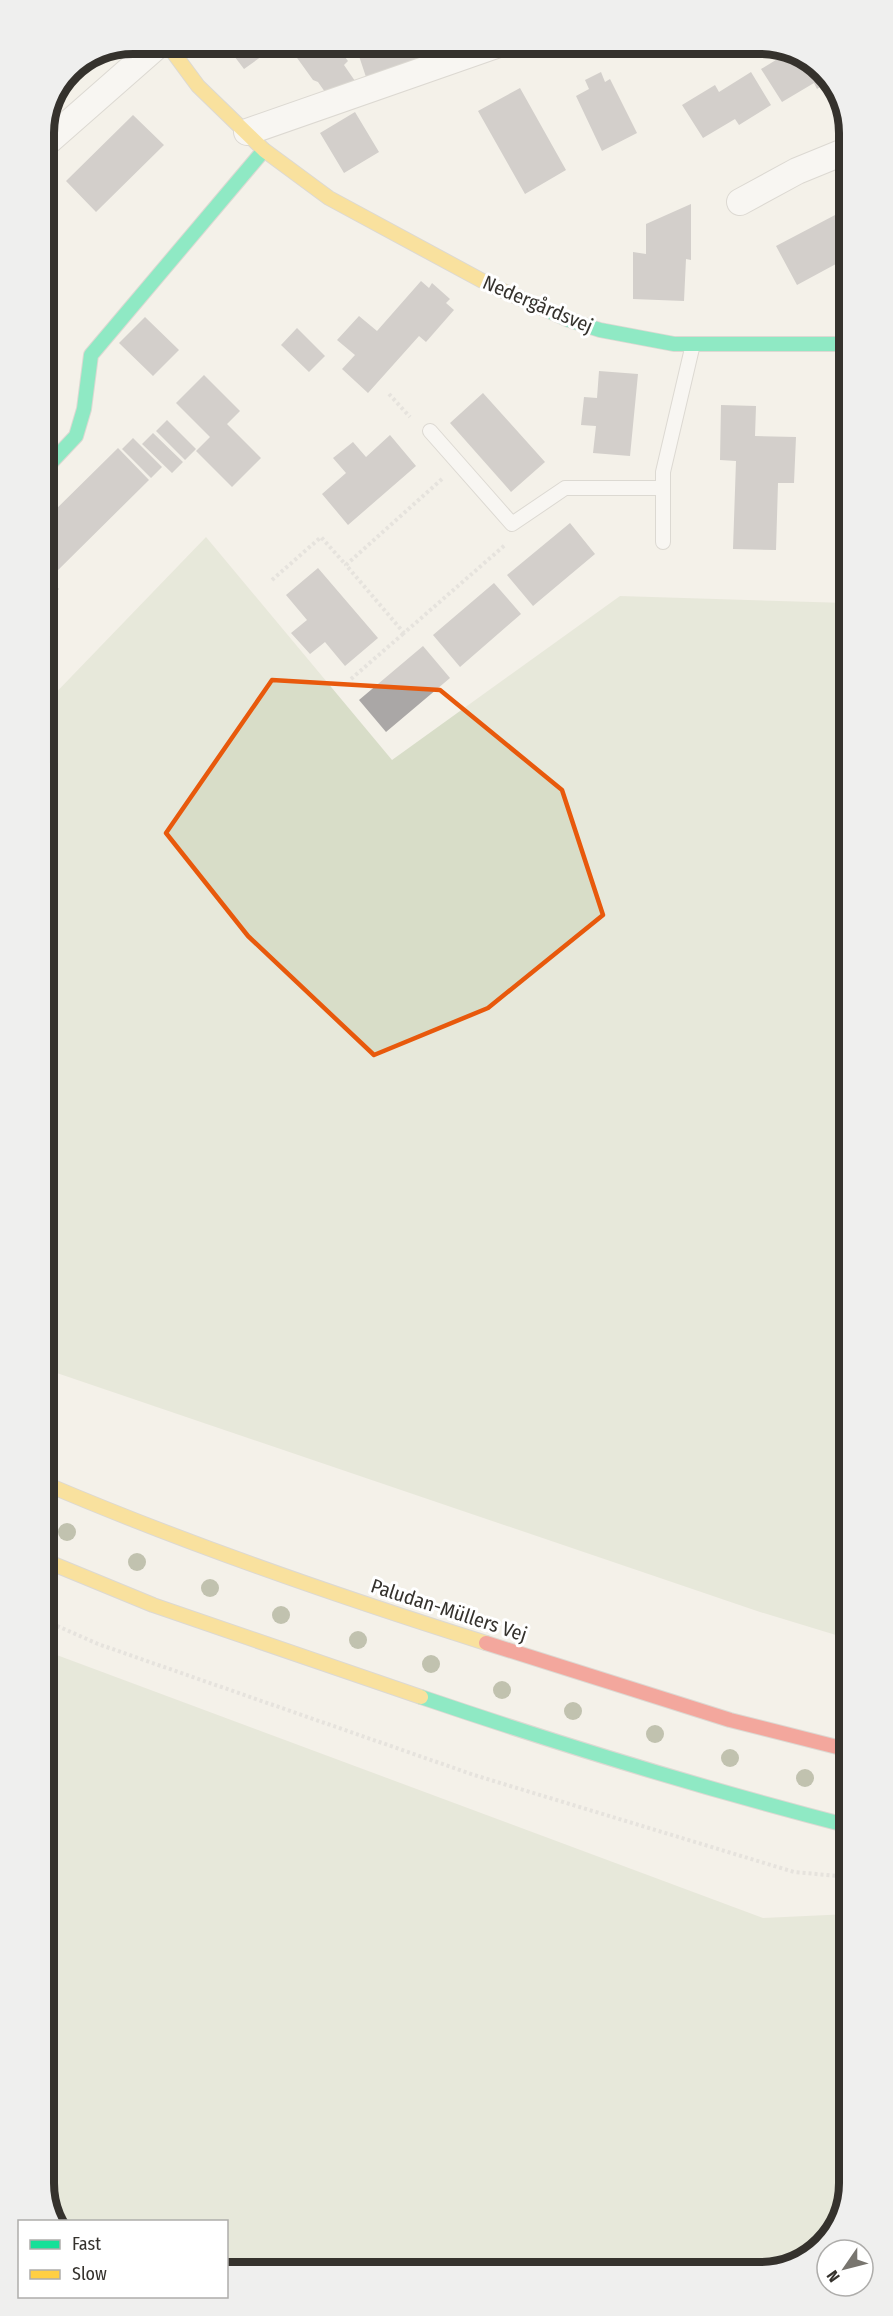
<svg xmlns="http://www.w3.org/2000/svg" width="893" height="2316" viewBox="0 0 893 2316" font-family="'Fira Sans Condensed',sans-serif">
	<rect width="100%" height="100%" fill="#f4f1e9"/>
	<path fill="#d8ddc8" d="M206,537L392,760L620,596L847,603L849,1639L760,1612L45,1369L44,705Z
		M46,1651L763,1918L849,1914V2184L831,2238L784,2269L227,2272L226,2222L56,2221L47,2207Z"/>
	<path fill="#aaa7a6" d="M225,44H279L244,69Z
		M287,44H335L348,61L344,65L355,81L325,92L318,82L313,80Z
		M355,44H427L431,57L367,80Z
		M789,52L815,62L828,82L817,89L814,83L782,102L761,69Z
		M601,72L605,82L610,79L637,133L602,151L576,96L589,89L585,80Z
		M751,72L771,105L739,125L735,119L703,138L682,105L715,85L719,92Z
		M520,88L566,170L525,194L478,111Z
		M355,112L379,152L344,173L320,133Z
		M133,115L164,145L96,212L66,181Z
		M846,183L847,207H846L839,186Z
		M691,204V260L686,259L684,301L633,299V252L646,254V224Z
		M837,214L847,232V258L797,285L776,246Z
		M421,281L429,288L432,283L450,299L446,303L454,310L426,342L419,336L368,393L342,369L355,355L337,340L359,316L377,331Z
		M145,317L179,350L153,376L119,343Z
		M297,328L325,356L309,372L281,345Z
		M599,371L638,374L630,456L593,453L596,426L581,425L584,397L597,398Z
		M204,375L240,411L227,424L261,458L232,487L196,451L210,437L176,403Z
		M483,393L545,462L511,492L450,423Z
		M721,405L756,406L755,436L796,437L794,483H778L776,550L733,549L736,461L720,460Z
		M167,420L196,449L185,460L156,431Z
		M153,433L183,462L172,473L142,444Z
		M390,435L416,466L348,525L322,494L346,473L333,458L353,442L366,457Z
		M133,438L162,467L151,478L122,449Z
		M118,448L149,480L49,579L59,589L44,603V521Z
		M570,523L595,554L533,606L507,575Z
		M318,568L378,638L345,666L325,642L310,654L291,633L307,620L286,595Z
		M494,583L521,614L460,667L433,635Z
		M423,646L450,678L386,732L359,700Z"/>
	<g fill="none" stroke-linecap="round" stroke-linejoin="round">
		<g stroke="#bfbcb6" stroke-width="16">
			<path id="lane" d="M430,431L512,524L565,488H663
				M663,542V472L693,344"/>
		</g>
		<g stroke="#bfbcb6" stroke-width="28">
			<path id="street" d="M247,132L499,44
				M44,145L159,44
				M740,202L797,171L846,151"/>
		</g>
		<g stroke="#bfbcb6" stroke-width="16">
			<path id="fast" d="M517,297L569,320L600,330L674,344H847
				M44,470L76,436L84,409L91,355L264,150
				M421,1697C562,1745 705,1789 849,1826"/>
		</g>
		<g stroke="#bfbcb6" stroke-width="16">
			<path id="slow" d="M167,44L198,86L264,150L329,198L490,285L517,297
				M46,1484C189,1545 337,1596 486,1643
				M46,1561L153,1605L421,1697"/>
		</g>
		<g stroke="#bfbcb6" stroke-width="16">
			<path id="jam" d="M486,1643L730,1720L849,1750"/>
		</g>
		<path stroke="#d4d2cf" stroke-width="4" stroke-dasharray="3 3" stroke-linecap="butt" d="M389,394L410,417
			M442,479L346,565L404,633L505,545
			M272,580L321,537L346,565
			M351,679L404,633
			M46,1621L98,1644L474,1775L794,1872L849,1877"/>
		<use href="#lane" stroke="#fdfdfc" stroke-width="14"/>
		<use href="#street" stroke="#fdfdfc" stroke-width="26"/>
		<use href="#fast" stroke="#16e098" stroke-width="14"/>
		<use href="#slow" stroke="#ffcf43" stroke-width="14"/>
		<use href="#jam" stroke="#f24e42" stroke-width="14"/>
	</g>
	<g fill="#838969">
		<circle cx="67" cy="1532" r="9"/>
		<circle cx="137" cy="1562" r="9"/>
		<circle cx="210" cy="1588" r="9"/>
		<circle cx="281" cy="1615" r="9"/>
		<circle cx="358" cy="1640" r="9"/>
		<circle cx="431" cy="1664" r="9"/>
		<circle cx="502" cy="1690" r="9"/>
		<circle cx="573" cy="1711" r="9"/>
		<circle cx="655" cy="1734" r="9"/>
		<circle cx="730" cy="1758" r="9"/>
		<circle cx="805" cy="1778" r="9"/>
	</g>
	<path d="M0 0H893V2316H0ZM272,680L440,690L562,790L603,915L488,1008L374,1055L248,936L166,833Z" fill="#f4f1e9" fill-opacity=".55" fill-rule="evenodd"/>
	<path fill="none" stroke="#e8590c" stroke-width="4.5" stroke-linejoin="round" d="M272,680L440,690L562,790L603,915L488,1008L374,1055L248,936L166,833Z"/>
	<g text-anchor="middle" stroke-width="6" stroke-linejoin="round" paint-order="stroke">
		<g font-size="20" fill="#35322d" stroke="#fff">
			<text transform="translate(538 304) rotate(23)" y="7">Nedergårdsvej</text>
			<text transform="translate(449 1610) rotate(18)" y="7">Paludan-Müllers Vej</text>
		</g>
	</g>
	<path d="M0 0H893V2316H0ZM133 54H760A79 79 0 0 1 839 133V2183A79 79 0 0 1 760 2262H133A79 79 0 0 1 54 2183V133A79 79 0 0 1 133 54Z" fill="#efefee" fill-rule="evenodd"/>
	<path fill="none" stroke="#35322d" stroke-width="8" d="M133 54H760A79 79 0 0 1 839 133V2183A79 79 0 0 1 760 2262H133A79 79 0 0 1 54 2183V133A79 79 0 0 1 133 54Z"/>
	<rect x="18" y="2220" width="210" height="78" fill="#ffffff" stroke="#aeadab" stroke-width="1.5"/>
	<rect x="30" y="2240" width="30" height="9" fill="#16e098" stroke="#aeadab" stroke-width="1.5"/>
	<text x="72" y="2250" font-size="18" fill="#35322d">Fast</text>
	<rect x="30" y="2270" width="30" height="9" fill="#ffcf43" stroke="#aeadab" stroke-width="1.5"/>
	<text x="72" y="2280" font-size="18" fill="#35322d">Slow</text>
	<g transform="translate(845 2268) rotate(235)"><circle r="28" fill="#ffffff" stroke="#aeadab" stroke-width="1.5"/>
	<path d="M0-4.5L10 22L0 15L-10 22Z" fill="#78756f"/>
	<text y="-9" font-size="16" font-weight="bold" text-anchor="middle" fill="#35322d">N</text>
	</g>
</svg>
